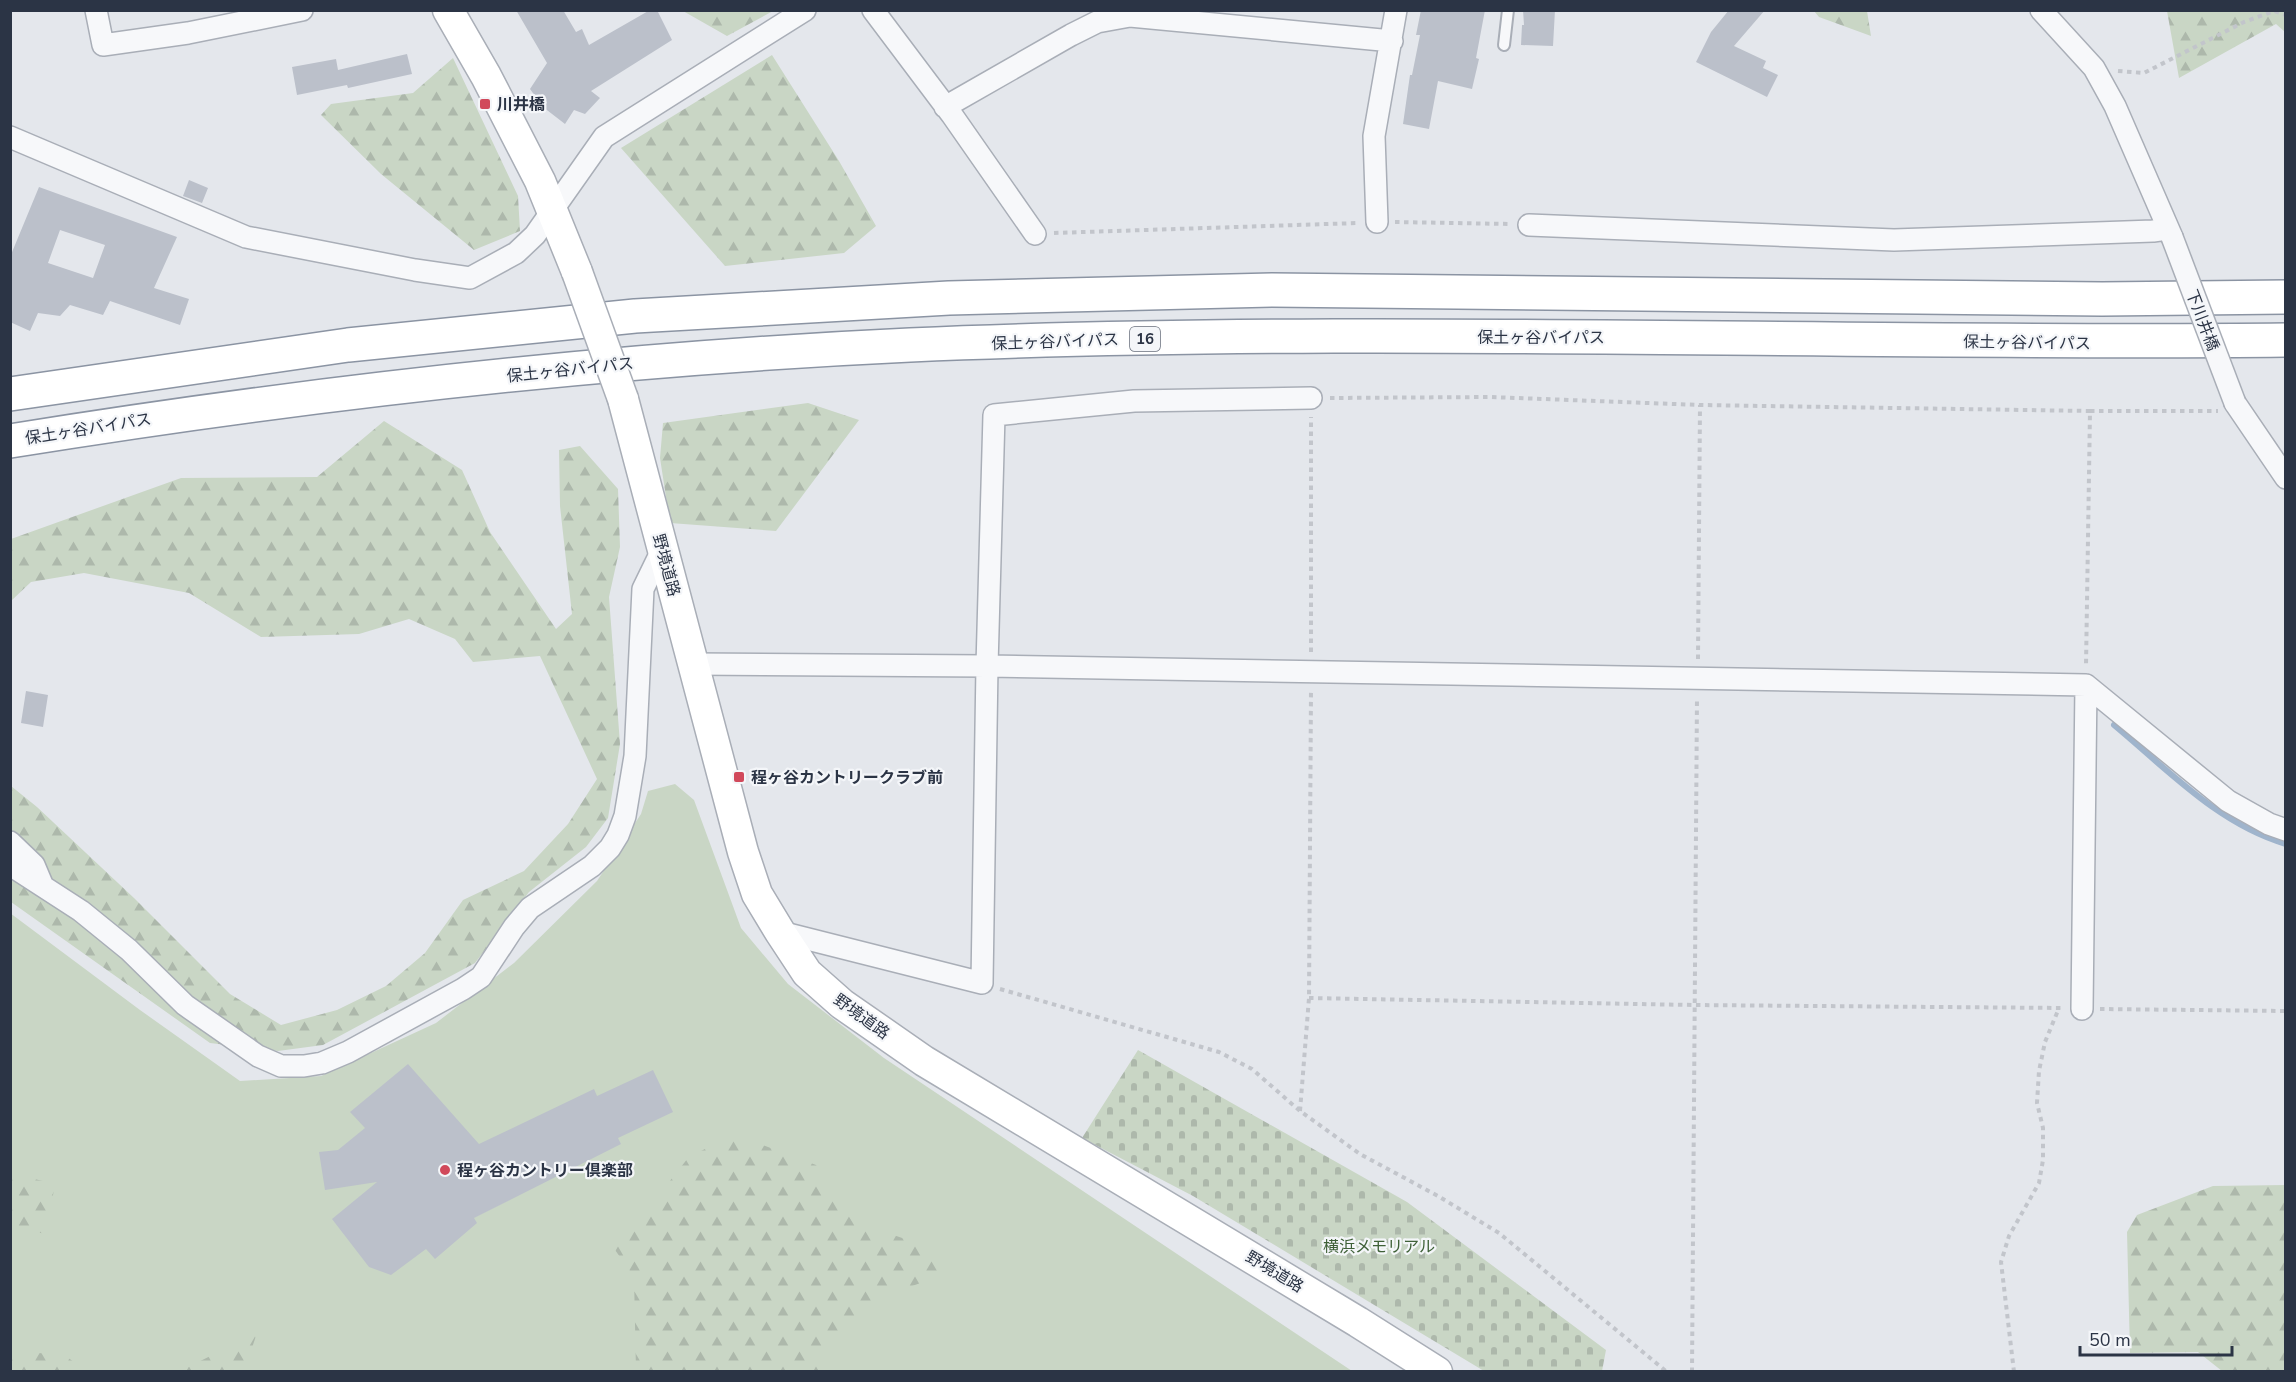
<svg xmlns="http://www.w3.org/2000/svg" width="2296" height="1382" viewBox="0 0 2296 1382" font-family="'Nunito Sans','Noto Sans JP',sans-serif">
	<defs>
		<pattern id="forest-firs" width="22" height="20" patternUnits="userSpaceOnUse" patternTransform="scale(1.5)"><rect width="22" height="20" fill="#c9d6c5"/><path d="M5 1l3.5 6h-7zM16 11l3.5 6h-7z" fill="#adb8ab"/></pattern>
		<pattern id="cemetery-stones" width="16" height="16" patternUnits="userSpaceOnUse" patternTransform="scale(1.5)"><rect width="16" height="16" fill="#c9d6c5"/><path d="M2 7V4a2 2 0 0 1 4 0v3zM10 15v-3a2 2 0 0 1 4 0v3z" fill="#adb8ab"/></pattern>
	</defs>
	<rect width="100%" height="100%" fill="#e4e7ec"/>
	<path fill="#c9d6c5" d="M675,784L694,800L741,928L788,984L884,1058L1352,1371H11L10,913L140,1010L240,1081L321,1076L436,1023L514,963L597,881L641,814L648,791Z"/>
	<path fill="url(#forest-firs)" d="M683,11L773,10V11L727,36Z
		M1814,11H1867L1871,36L1819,17Z
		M2167,11H2285V32L2276,24L2179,78Z
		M772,55L839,161L876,226L844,253L725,266L621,148Z
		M453,58L518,196L520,231L474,250L381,174L321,115L331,104L413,93Z
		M808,403L859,420L776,531L670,523L660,458L663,423Z
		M384,421L462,470L490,532L556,629L572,614L560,506L559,450L580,446L618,489L620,547L609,597L620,744L608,818L586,847L529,892L475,963L323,1045L278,1051L210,1043L11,902V786L37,807L134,898L230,994L281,1025L337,1010L386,986L425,953L463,900L524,871L568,824L597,779L540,656L473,662L455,639L409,619L359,634L261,637L189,593L84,573L31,582L11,601V539L181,478L317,477Z
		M733,1134L816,1165L852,1221L917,1243L952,1272L872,1300L829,1345L823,1371H636L634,1277L613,1247L651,1205L688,1158Z
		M10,1173L55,1184L46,1234L11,1227Z
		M2285,1185V1371H2222L2198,1352L2130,1353L2127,1232L2137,1215L2213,1186Z
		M257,1333L244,1371H180Z
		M10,1352L63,1354L86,1371H11Z"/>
	<path fill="url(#cemetery-stones)" d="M1138,1050L1407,1202L1606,1350L1602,1371H1484L1193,1196L1082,1138Z"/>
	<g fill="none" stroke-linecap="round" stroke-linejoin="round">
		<path stroke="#9fb4cc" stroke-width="6" d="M2114,725C2167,769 2218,824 2286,844"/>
	</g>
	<path fill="#bbc0ca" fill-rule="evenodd" d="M516,10H563L576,32L582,29L589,45L650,10H657L672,40L591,91L600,98L585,114L574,110L565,124L543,107L530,89L547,63Z
		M1421,10H1485L1476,58L1479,59L1472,89L1438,81L1429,129L1403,124L1410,75H1412L1420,35H1416Z
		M1523,10H1555L1553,46L1521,45L1522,25H1524Z
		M1729,10H1765L1734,46L1766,61L1763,68L1778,75L1767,97L1696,62L1711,32Z
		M407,54L412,74L348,88L347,85L297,95L292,67L336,59L338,70Z
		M189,180L208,188L202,203L183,196Z
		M39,187L177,237L154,288L189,299L180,325L110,301L103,315L70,305L60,316L38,313L30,331L10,322V257ZM60,230L105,245L93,278L48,263Z
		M26,691L48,695L43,727L21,723Z
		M408,1064L479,1144L594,1089L597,1096L653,1070L673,1112L618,1138L621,1144L474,1218L477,1223L435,1259L426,1249L391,1275L369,1267L332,1219L377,1182L325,1190L319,1152L338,1150L365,1128L350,1112Z"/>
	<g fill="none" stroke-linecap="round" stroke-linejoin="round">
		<g stroke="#a9aeb7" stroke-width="14">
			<path id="lane" d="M1504,45L1508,10"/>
		</g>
		<g stroke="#a9aeb7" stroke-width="24">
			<path id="street" d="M96,10L103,45L188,33L302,10
				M873,10L952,115L1035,234
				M2041,10L2094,68L2115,106L2172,237
				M945,107L1071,35L1097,22L1130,16L1392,41
				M10,137L246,237L415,270L470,278L516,253L535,235L604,137L805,10
				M1377,222L1374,136L1396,10
				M1529,225L1894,240L2153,231L2167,229
				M2235,403L2286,478
				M693,664L987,666L2086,685L2228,801L2269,824L2286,830
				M10,842L34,865L42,884
				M10,865L81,911L129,950L185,1005L258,1056L281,1066H304L322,1063L348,1052L463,989L481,977L514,927L530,908L592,866L610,848L618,835L625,816L635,756L643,589L662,550
				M780,932L982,983L987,666L994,415L1134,401L1311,398
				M2082,1009L2086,685"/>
		</g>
		<g stroke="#a9aeb7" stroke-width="33">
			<path id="secondary" d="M448,10L486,76L540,181L577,272
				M623,399L743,852L757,894L780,932L807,973L842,1004L924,1061L1358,1322L1437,1372"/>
		</g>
		<g stroke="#8b94a3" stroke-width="36">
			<path id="highway" d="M10,394L348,345L635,316L949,298L1272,290L2102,299L2286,297
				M10,441C308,393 609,359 910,345C1369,325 1827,345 2286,340"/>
		</g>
		<path stroke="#c2c5cb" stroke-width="4" stroke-dasharray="4.5 4.5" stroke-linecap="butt" d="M2118,71L2144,73L2244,22L2274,11L2286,15
			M1395,222L1511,224
			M1054,233L1358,223
			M1330,398L1491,397L1700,405L2090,411L2086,666
			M2090,411H2218
			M1311,652V417
			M1698,659L1700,405
			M1000,989L1219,1052L1252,1069L1300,1111L1360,1154L1438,1196L1499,1233L1667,1372
			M1309,998L1694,1005L2063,1008
			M2100,1009L2286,1011
			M1300,1111L1309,998L1311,690
			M1692,1372L1697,697
			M2014,1372L2001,1262L2009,1236L2039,1183L2043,1160V1128L2037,1103L2039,1071L2045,1042L2059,1008"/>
		<use href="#lane" stroke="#f7f8fa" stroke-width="10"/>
		<use href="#street" stroke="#f7f8fa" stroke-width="21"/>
		<use href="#secondary" stroke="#fff" stroke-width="30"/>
		<use href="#highway" stroke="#fff" stroke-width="33"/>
		<g stroke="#a9aeb7" stroke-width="24" stroke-linecap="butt">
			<path id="street-bridge" d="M2172,237L2235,403"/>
		</g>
		<g stroke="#a9aeb7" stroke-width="33" stroke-linecap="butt">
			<path id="secondary-bridge" d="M577,272L623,399"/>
		</g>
		<use href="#street-bridge" stroke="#f7f8fa" stroke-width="21"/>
		<use href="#secondary-bridge" stroke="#fff" stroke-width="30"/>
	</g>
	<g fill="#d1495b" stroke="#f4f6f9" stroke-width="2">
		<rect x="479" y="98" width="12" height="12" rx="3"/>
		<rect x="733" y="771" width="12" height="12" rx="3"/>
		<circle cx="445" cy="1170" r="6"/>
	</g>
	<g text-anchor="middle" stroke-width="4.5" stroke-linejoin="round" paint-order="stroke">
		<rect fill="#f4f6f9" stroke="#676e7b" stroke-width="1.5" x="1130" y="327" width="30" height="24" rx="4.5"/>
		<g font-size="15" font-weight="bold" fill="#2b3445">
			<text x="1145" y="344">16</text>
		</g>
		<g font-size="16" font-weight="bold" fill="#2b3445" stroke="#f4f6f9" text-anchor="start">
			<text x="497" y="110">川井橋</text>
			<text x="751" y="783">程ヶ谷カントリークラブ前</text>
			<text x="457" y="1176">程ヶ谷カントリー倶楽部</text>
		</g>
		<g font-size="16" fill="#2b3445" stroke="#f4f6f9">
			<text transform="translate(2203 320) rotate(69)" y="6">下川井橋</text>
			<text x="1541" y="343">保土ヶ谷バイパス</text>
			<text transform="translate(1055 341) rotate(-2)" y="6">保土ヶ谷バイパス</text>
			<text transform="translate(2027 342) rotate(1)" y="6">保土ヶ谷バイパス</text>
			<text transform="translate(570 369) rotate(-6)" y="6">保土ヶ谷バイパス</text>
			<text transform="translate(88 428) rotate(-9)" y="6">保土ヶ谷バイパス</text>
			<text transform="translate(667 565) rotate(75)" y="6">野境道路</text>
			<text transform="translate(862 1016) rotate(36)" y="6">野境道路</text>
			<text transform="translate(1275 1271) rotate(31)" y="6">野境道路</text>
		</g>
		<g font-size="16" fill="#3f6138" stroke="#f4f6f9">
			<text x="1379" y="1252">横浜メモリアル</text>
		</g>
	</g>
	<rect width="2296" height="1382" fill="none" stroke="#2b3445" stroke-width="24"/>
	<path d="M2080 1346v9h152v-9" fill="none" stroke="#2b3445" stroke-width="3"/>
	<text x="2089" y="1346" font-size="18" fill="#2b3445" stroke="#f4f6f9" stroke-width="4.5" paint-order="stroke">50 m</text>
</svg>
